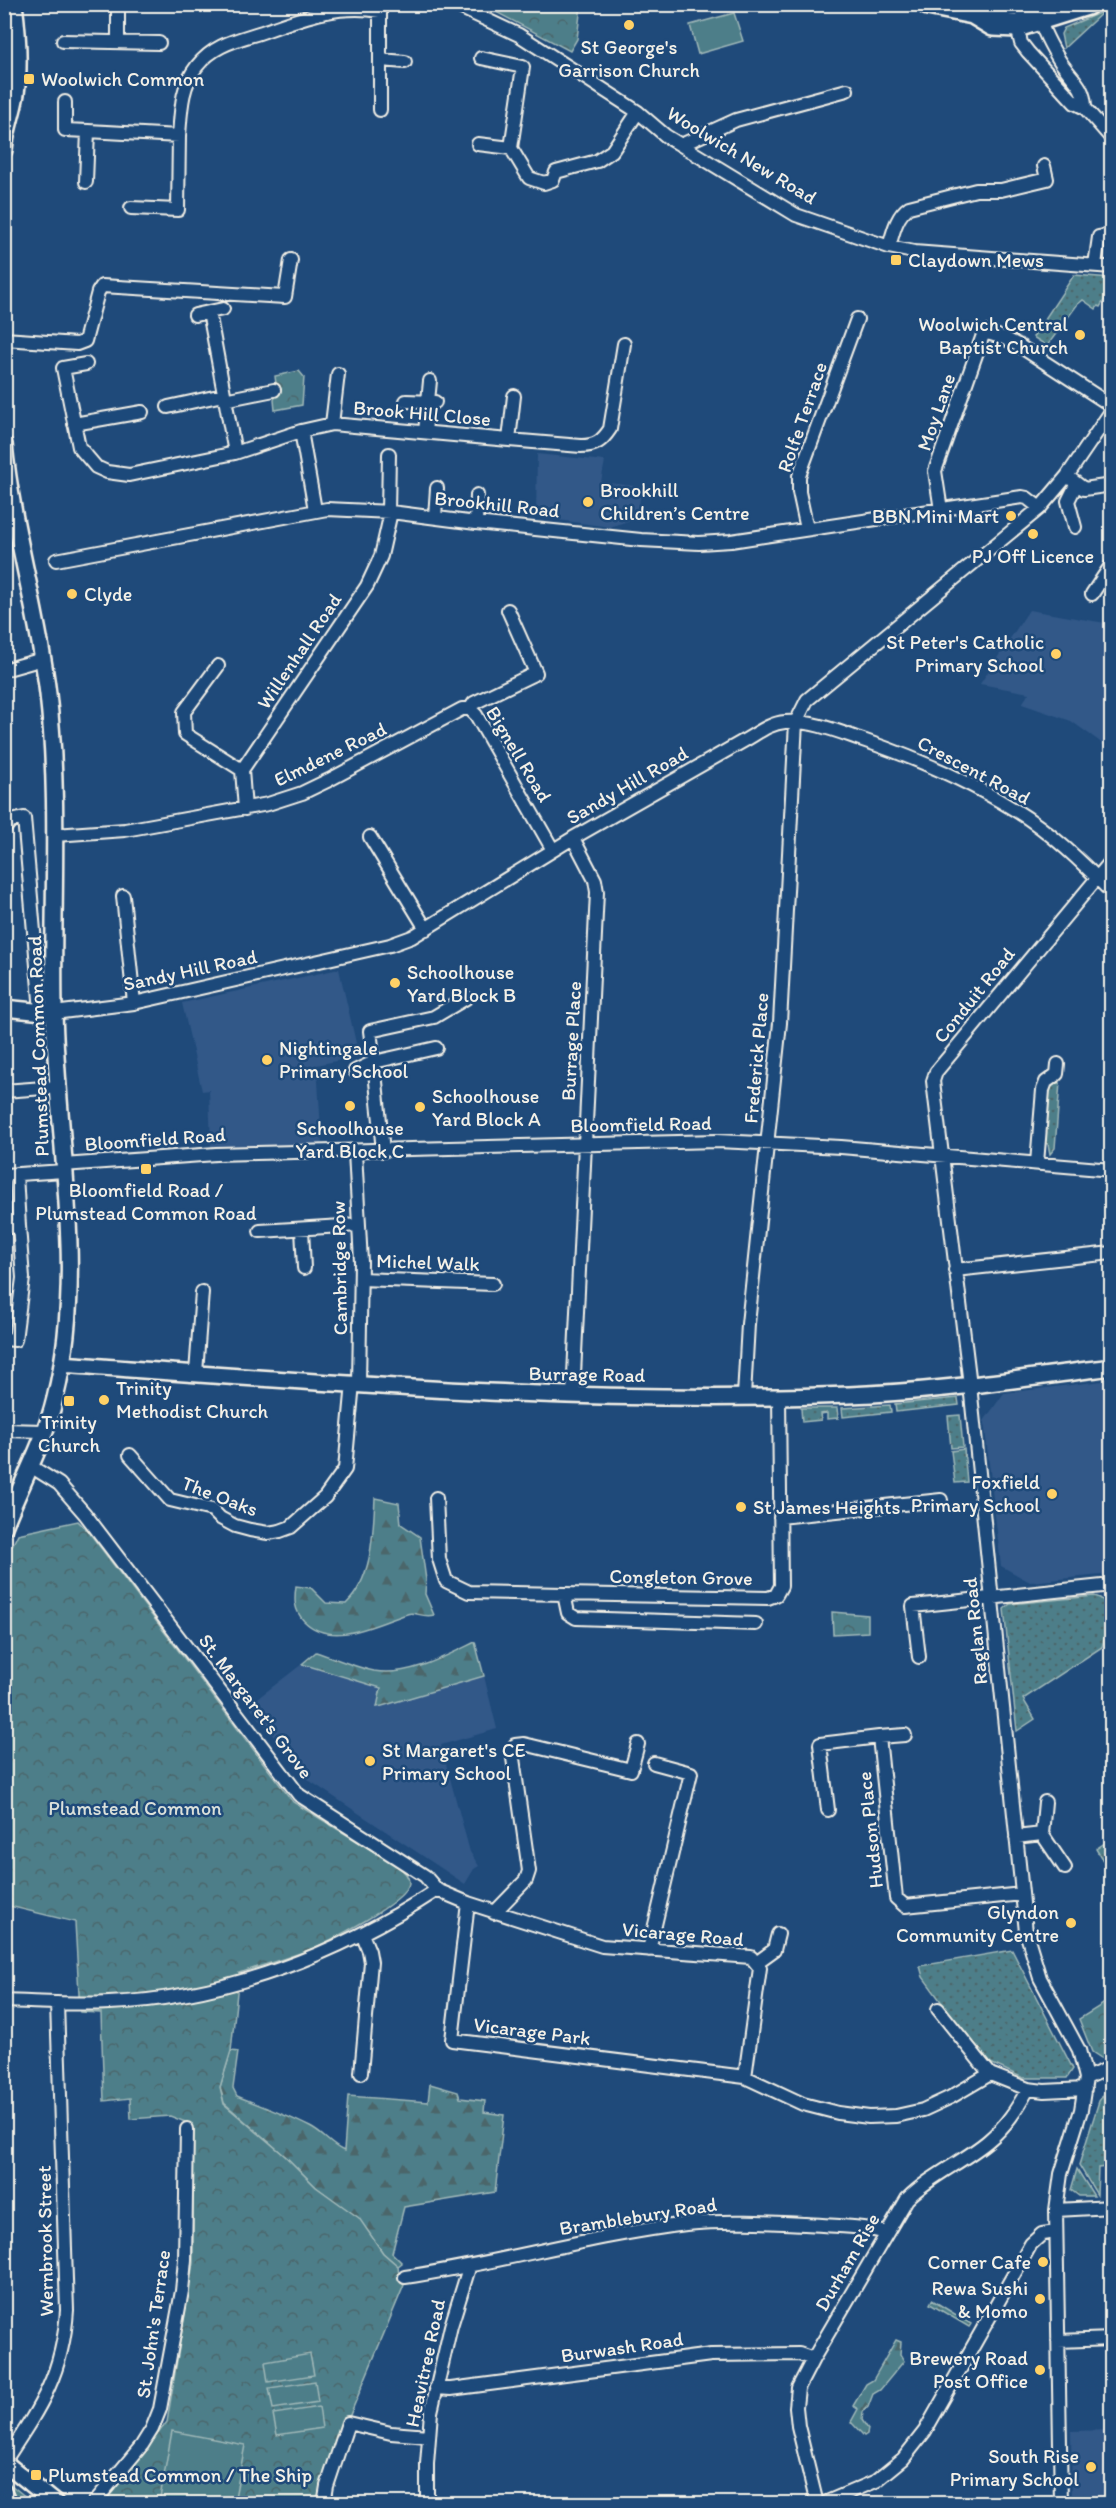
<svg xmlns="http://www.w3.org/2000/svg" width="1116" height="2508" viewBox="0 0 1116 2508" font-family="Itim,sans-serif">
	<defs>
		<pattern id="grass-dots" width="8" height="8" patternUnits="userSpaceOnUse" patternTransform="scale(1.5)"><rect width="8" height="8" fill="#4d7e89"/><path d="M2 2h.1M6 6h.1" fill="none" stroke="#4b666b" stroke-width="1.8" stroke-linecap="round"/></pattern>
		<pattern id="forest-firs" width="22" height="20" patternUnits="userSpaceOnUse" patternTransform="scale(1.5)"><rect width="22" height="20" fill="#4d7e89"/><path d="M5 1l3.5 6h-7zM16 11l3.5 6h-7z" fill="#4b666b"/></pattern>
		<pattern id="park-crowns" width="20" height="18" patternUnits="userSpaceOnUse" patternTransform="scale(1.5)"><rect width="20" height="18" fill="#4d7e89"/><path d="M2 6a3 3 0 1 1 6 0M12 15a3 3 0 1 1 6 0" fill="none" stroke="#4b666b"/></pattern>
	</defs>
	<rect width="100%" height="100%" fill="#1f4a7a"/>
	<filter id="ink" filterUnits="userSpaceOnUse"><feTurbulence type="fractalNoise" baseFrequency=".0167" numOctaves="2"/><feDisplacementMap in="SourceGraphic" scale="12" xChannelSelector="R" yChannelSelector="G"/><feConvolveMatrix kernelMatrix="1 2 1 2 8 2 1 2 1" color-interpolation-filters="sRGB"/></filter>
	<g filter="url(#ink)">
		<path fill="#315888" d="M537,454L605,461L601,482L642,487L637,518L610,527L536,517Z
			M1029,610L1111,624V754L1099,741L1071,721L1022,704L1029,693L980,684Z
			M339,969L359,1056L317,1065L322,1146L211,1148L209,1090L202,1091L182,1003Z
			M1111,1380V1574L1030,1582L1001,1566L984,1421L1004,1393Z
			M302,1664L381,1688L378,1707L484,1676L497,1729L441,1745L470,1852L479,1866L474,1869L465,1884L307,1779L249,1705Z
			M1111,2430V2503H1072L1071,2431Z"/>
		<path fill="url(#grass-dots)" stroke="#a0b8b8" stroke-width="1.5" d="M1104,11L1064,48L1061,34L1064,28Z
			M1074,275L1111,278V290L1100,307L1098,306L1096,309L1083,300L1077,305L1047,346L1033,337Z
			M1060,1082L1055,1148L1050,1154L1048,1144L1045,1143L1049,1092L1053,1084Z
			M958,1398L959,1405L896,1412L895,1404Z
			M890,1405L891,1412L843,1417L842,1408Z
			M801,1408H837L838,1418L827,1419V1413L820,1414L821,1420L802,1422Z
			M960,1415L963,1447L951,1448L948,1416Z
			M964,1449L967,1482L955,1483L951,1451Z
			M1094,1596C1116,1600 1107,1631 1102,1647L1023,1699L1035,1719L1017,1731L1004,1609L1010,1604Z
			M1012,1950L1073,2069L1067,2078H1023L984,2060L923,1977L920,1966Z
			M1111,2084V2160H1106V2167L1098,2168L1097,2195L1079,2165L1099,2101Z
			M1077,2169L1094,2196H1079L1071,2190Z
			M932,2300L971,2324L969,2327L930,2304Z"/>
		<path fill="url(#forest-firs)" stroke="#a0b8b8" stroke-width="1.5" d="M375,1498L399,1503L401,1524L420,1537L426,1580L425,1594L434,1615C422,1618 415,1611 407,1614C376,1624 332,1649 304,1621C294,1610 294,1600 296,1586L311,1588L326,1603L346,1604C373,1578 373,1533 375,1498Z
			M475,1642L484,1676L382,1706L377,1707L381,1688L302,1664L316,1652C335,1658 354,1667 374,1671C408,1677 446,1656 475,1642Z
			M231,2051L238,2052L233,2088L237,2096C261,2106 287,2115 310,2127C324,2134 330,2145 344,2151L348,2096L428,2102L430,2084L458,2092L460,2098L485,2101L484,2112L504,2115L495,2192L404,2207L392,2253L402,2263L398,2266L383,2253L358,2218L316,2187L285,2156L224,2103L220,2087Z
			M896,2340L901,2342L900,2354L904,2361L880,2390L873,2394L868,2407L863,2412L862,2420L868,2429L867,2434L864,2436L851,2422L858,2409L853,2406L866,2384L873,2380Z"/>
		<path fill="url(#park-crowns)" stroke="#a0b8b8" stroke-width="1.5" d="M483,5H581L577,39L570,51Z
			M299,371L304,377L302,405L275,410L274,400L277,392L275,376Z
			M78,1521L88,1531L293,1802L396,1865C402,1870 409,1874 409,1883C407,1902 325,1944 306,1951C284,1959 261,1966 239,1973L231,2051L220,2087L224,2104L285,2156L316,2187L359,2218L383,2253L398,2266L399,2277L404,2285L350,2415L343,2423L319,2503H104L167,2422L193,2263V2125L170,2116L131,2119L130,2098L104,2101L101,2013L80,2012L75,1922L5,1905L4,1562L18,1534Z
			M832,1612L868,1615V1632L833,1634Z
			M1111,1839V1874L1096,1849Z
			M1111,1999V2054L1101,2058L1092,2052L1079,2019Z
			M5,2480L33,2503H5Z"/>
		<path fill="#4d7e89" stroke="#a0b8b8" stroke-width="1.5" d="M734,13L743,41L698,54L690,25Z
			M310,2354L314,2375L268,2382L265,2362Z
			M315,2381L318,2402L273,2409L269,2388Z
			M319,2407L322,2428L277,2435L273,2414Z
			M172,2431L245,2445L234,2503H159Z"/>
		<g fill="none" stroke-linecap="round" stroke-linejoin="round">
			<g stroke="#f4f1e8" stroke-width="16">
				<path id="minor" d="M118,4V41
					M453,4L519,35L638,112L666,136L796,215L889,247L914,252L1112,267
					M1036,4C1039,24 1048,41 1058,58C1069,77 1085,84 1085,108
					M1016,22L1021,43L1028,52L1075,103L1085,108L1112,139
					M63,41L159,43
					M481,58L523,67L511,148L529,178L544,183L553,180L556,172L597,161L612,151L638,112
					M381,60L405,62
					M65,102V130L88,131
					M179,136C181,111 181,86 197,66C215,43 239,40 265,31C304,17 338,4 380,11V110
					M478,144L511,148
					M681,145L736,120L847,90
					M86,182L88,131L179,136L178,210L131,208
					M889,247C893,233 896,216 909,207L976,190H1001L1047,179L1044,166
					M1095,265L1099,237L1112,235
					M223,309L209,312L235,453
					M195,315L209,312
					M4,339L77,344L85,341L98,292L102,286L285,297L291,260
					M86,364L63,368L79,447L96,467L107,472L129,475L235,453L301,431
					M224,400L274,390
					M406,401L435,402
					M168,407L223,395
					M74,424L142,412
					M332,424L338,374
					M425,432L430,381
					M509,440L581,446C596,446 602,441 610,429L624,344
					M1067,476L1084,489L1112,485
					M315,510L301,431L332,424L509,440L514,396
					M941,510L935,471L984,332L1004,338L1018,345L1112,406
					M388,512L389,454
					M435,517L437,488
					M476,523L477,495
					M1075,527L1068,501L1076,485
					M807,529L799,492V476L857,319
					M56,560L327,509L391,512L476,523L641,540L699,543L731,541L1022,497L1027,498L1040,508
					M1092,594L1112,564
					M218,666L184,712L185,734L242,770
					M4,670L43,659
					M470,709L476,715L553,850
					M245,809L242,770L367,586L381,556L391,512
					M4,829L11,821L24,818L41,1011
					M55,835L125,830L268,804L302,793L329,780L462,709H470L474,703L536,673L508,610
					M370,837L426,929
					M123,896L134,1003
					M54,1013L134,1003L390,945L412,937L573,838L747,739C759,732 771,723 785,722C810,720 837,731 860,739C913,757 967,780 1015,810C1051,832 1083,863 1112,893
					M436,1048L374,1062L370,1031L434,1017L466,998
					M355,1071L374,1062L383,1151
					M4,1091L57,1087
					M355,1152L361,1262L359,1384
					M1037,1163L1043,1090L1046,1082L1057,1074L1058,1064
					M63,1165L216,1154L717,1141L841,1147L1112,1170
					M4,1175L64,1171
					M4,1227L19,1226L16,1174
					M302,1229L304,1268
					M260,1231L359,1225
					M955,1270L1112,1253
					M361,1279L493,1284
					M4,1339L15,1340L23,1278L19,1226
					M196,1373L202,1292
					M573,1396L597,892L595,880L573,838
					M744,1396L748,1324L780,1023L796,722L807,700L1040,508L1067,476L1112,410
					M4,1430L45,1431
					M130,1455L170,1500L212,1510L220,1518L235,1526L250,1530L268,1533L280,1531L291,1527L325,1497L345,1469L353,1383
					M32,1467L59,1484L85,1514L299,1795L425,1876L437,1890L468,1903L602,1946L751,1957L760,1968L745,2077
					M436,1498L439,1559L446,1581L469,1592L768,1598L776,1595L781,1586L779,1396
					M780,1517L941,1500
					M564,1594L568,1613L576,1618L756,1624
					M919,1657L913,1606L1112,1585
					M879,1737L905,1735
					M828,1810L820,1744L879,1737L896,1898L905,1906L1022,1894
					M1042,1834L1065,1868
					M1042,1834L1045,1802
					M1016,1837L1042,1834
					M468,1903L452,2040L745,2077L803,2104L838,2113L869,2117L896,2116L923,2110L951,2097L990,2074
					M494,1913L526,1880L529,1871L512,1751L515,1745L524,1744L631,1770L638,1744
					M649,1950L691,1773L654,1763
					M756,1963L774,1950L778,1934
					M4,2001C39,2002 74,2005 109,2003C227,1998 339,1954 437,1890
					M938,2009L990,2074L1028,2089L1044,2091L1085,2089
					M361,2073L371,1962L369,1951L362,1934
					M1086,2078L1112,2067
					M1056,2210L1112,2207
					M405,2277C499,2263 591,2236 686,2224C726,2220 765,2222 805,2224C831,2226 860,2225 886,2233
					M1058,2341L1112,2339
					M436,2388L451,2389L711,2355L799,2354L813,2359
					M4,2462C39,2409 63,2375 67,2310L57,2003
					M4,2489L11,2504
					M93,2504L142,2445L152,2429L160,2409L182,2291L185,2260L187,2129
					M324,2504L327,2486L348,2423L391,2433L428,2436
					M427,2504V2464L431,2412L451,2326L469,2268
					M817,2504L798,2426L796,2407L798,2388L813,2359L907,2199C931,2175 963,2162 988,2141C1006,2126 1017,2109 1028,2089
					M822,2504L876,2481L903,2459L925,2431L1031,2244L1042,2234L1056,2232
					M1061,2504L1056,2210L1061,2174L1081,2110L1086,2078L1079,2050L1040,1978L1026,1932L970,1385L933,1081L936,1072L1112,860"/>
			</g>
			<g stroke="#f4f1e8" stroke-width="20">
				<path id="tertiary" d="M4,150C6,129 13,113 16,94C20,65 18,34 14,4
					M4,444C12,528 38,610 48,694C60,798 52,903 54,1008C56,1138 87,1271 55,1398C44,1444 21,1483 4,1527
					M4,1008L54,1013
					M62,1364C324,1383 586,1405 849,1395C937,1392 1024,1378 1112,1367
					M4,2462L56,2504"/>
			</g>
			<g stroke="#f4f1e8" stroke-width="26">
				<path id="trunk" d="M928,4L973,13L993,25L1017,26L1087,4
					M973,13L994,6L1022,4"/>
			</g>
			<use href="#minor" stroke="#1f4a7a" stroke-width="12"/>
			<use href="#tertiary" stroke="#1f4a7a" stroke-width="15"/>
			<use href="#trunk" stroke="#1f4a7a" stroke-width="21"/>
		</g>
	</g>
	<g fill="#ffd166" stroke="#1f4a7a" stroke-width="2">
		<circle cx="629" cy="25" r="6"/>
		<rect x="23" y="73" width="12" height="12" rx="3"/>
		<rect x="890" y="254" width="12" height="12" rx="3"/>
		<circle cx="1080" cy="335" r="6"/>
		<circle cx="588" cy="502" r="6"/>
		<circle cx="1011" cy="516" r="6"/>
		<circle cx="1033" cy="534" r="6"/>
		<circle cx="72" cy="594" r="6"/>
		<circle cx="1056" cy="654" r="6"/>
		<circle cx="395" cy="983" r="6"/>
		<circle cx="267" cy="1060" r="6"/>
		<circle cx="350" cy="1106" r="6"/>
		<circle cx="420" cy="1107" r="6"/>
		<rect x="140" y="1163" width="12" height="12" rx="3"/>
		<circle cx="104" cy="1400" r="6"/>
		<rect x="63" y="1395" width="12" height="12" rx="3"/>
		<circle cx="1052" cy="1494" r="6"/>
		<circle cx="741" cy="1507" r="6"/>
		<circle cx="370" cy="1761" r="6"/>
		<circle cx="1071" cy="1923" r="6"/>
		<circle cx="1043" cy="2262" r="6"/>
		<circle cx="1040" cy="2299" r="6"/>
		<circle cx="1040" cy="2370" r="6"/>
		<circle cx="1091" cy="2467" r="6"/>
		<rect x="30" y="2469" width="12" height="12" rx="3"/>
	</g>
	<g text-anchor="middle" stroke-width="5" stroke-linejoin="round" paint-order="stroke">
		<g font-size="20" fill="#f4f1e8" stroke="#1f4a7a" text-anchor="start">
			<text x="629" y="54" text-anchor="middle">St George's<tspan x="629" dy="23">Garrison Church</tspan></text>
			<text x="41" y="86">Woolwich Common</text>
			<text x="908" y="267">Claydown Mews</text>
			<text x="1068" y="331" text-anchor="end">Woolwich Central<tspan x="1068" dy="23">Baptist Church</tspan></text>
			<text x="600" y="497">Brookhill<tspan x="600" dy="23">Children’s Centre</tspan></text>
			<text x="999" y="523" text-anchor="end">BBN Mini Mart</text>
			<text x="1033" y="563" text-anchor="middle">PJ Off Licence</text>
			<text x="84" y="601">Clyde</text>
			<text x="1044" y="649" text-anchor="end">St Peter's Catholic<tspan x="1044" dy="23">Primary School</tspan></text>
			<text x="407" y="979">Schoolhouse<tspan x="407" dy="23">Yard Block B</tspan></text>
			<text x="279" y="1055">Nightingale<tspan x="279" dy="23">Primary School</tspan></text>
			<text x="432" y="1103">Schoolhouse<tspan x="432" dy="23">Yard Block A</tspan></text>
			<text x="350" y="1135" text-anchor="middle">Schoolhouse<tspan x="350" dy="23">Yard Block C</tspan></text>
			<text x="146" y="1197" text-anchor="middle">Bloomfield Road /<tspan x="146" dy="23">Plumstead Common Road</tspan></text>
			<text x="116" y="1395">Trinity<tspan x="116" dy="23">Methodist Church</tspan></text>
			<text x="69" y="1429" text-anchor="middle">Trinity<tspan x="69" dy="23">Church</tspan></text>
			<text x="1040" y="1489" text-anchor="end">Foxfield<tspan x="1040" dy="23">Primary School</tspan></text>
			<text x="753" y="1514">St James Heights</text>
			<text x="382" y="1757">St Margaret's CE<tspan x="382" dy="23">Primary School</tspan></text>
			<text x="1059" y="1919" text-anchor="end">Glyndon<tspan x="1059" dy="23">Community Centre</tspan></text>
			<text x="1031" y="2269" text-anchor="end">Corner Cafe</text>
			<text x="1028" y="2295" text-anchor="end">Rewa Sushi<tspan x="1028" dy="23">&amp; Momo</tspan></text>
			<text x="1028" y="2365" text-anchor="end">Brewery Road<tspan x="1028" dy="23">Post Office</tspan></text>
			<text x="1079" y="2463" text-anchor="end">South Rise<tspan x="1079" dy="23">Primary School</tspan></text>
			<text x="48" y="2482">Plumstead Common / The Ship</text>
		</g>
		<g font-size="20" fill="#f4f1e8" stroke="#1f4a7a">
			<text transform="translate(742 155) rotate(31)" y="7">Woolwich New Road</text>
			<text transform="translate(936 412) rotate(-71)" y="7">Moy Lane</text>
			<text transform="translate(422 413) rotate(5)" y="7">Brook Hill Close</text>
			<text transform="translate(802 417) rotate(-71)" y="7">Rolfe Terrace</text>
			<text transform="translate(497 504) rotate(6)" y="7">Brookhill Road</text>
			<text transform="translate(299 651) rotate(-56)" y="7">Willenhall Road</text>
			<text transform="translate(330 754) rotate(-26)" y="7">Elmdene Road</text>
			<text transform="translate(519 754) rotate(59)" y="7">Bignell Road</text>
			<text transform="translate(974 770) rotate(28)" y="7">Crescent Road</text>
			<text transform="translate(627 785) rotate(-30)" y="7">Sandy Hill Road</text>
			<text transform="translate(190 970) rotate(-12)" y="7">Sandy Hill Road</text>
			<text transform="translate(974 995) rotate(-51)" y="7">Conduit Road</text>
			<text transform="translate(571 1041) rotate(-87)" y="7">Burrage Place</text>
			<text transform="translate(38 1046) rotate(-92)" y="7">Plumstead Common Road</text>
			<text transform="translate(756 1058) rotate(-85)" y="7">Frederick Place</text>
			<text transform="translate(641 1124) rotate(-1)" y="7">Bloomfield Road</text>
			<text transform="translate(155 1139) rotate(-4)" y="7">Bloomfield Road</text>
			<text transform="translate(428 1262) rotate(2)" y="7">Michel Walk</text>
			<text transform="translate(339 1268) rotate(-91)" y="7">Cambridge Row</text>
			<text transform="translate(587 1374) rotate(1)" y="7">Burrage Road</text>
			<text transform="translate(220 1496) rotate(21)" y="7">The Oaks</text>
			<text transform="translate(681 1577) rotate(1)" y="7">Congleton Grove</text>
			<text transform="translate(975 1631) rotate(-96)" y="7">Raglan Road</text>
			<text transform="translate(256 1706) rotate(53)" y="7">St. Margaret's Grove</text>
			<text transform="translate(870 1830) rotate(-96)" y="7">Hudson Place</text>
			<text transform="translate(683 1934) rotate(5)" y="7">Vicarage Road</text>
			<text transform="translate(532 2031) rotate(7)" y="7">Vicarage Park</text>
			<text transform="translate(638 2216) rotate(-9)" y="7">Bramblebury Road</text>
			<text transform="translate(45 2241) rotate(-91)" y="7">Wernbrook Street</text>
			<text transform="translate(847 2262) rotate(-60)" y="7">Durham Rise</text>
			<text transform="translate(153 2324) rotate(-82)" y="7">St. John's Terrace</text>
			<text transform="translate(622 2347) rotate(-8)" y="7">Burwash Road</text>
			<text transform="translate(425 2363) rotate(-78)" y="7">Heavitree Road</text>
		</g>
		<g font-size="20" fill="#dbe0da" stroke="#1f4a7a">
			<text x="135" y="1815">Plumstead Common</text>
		</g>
	</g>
	<rect width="1116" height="2508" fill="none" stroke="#1f4a7a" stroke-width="24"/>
	<rect x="12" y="12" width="1092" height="2484" fill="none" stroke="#f4f1e8" stroke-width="2" filter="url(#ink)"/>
</svg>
